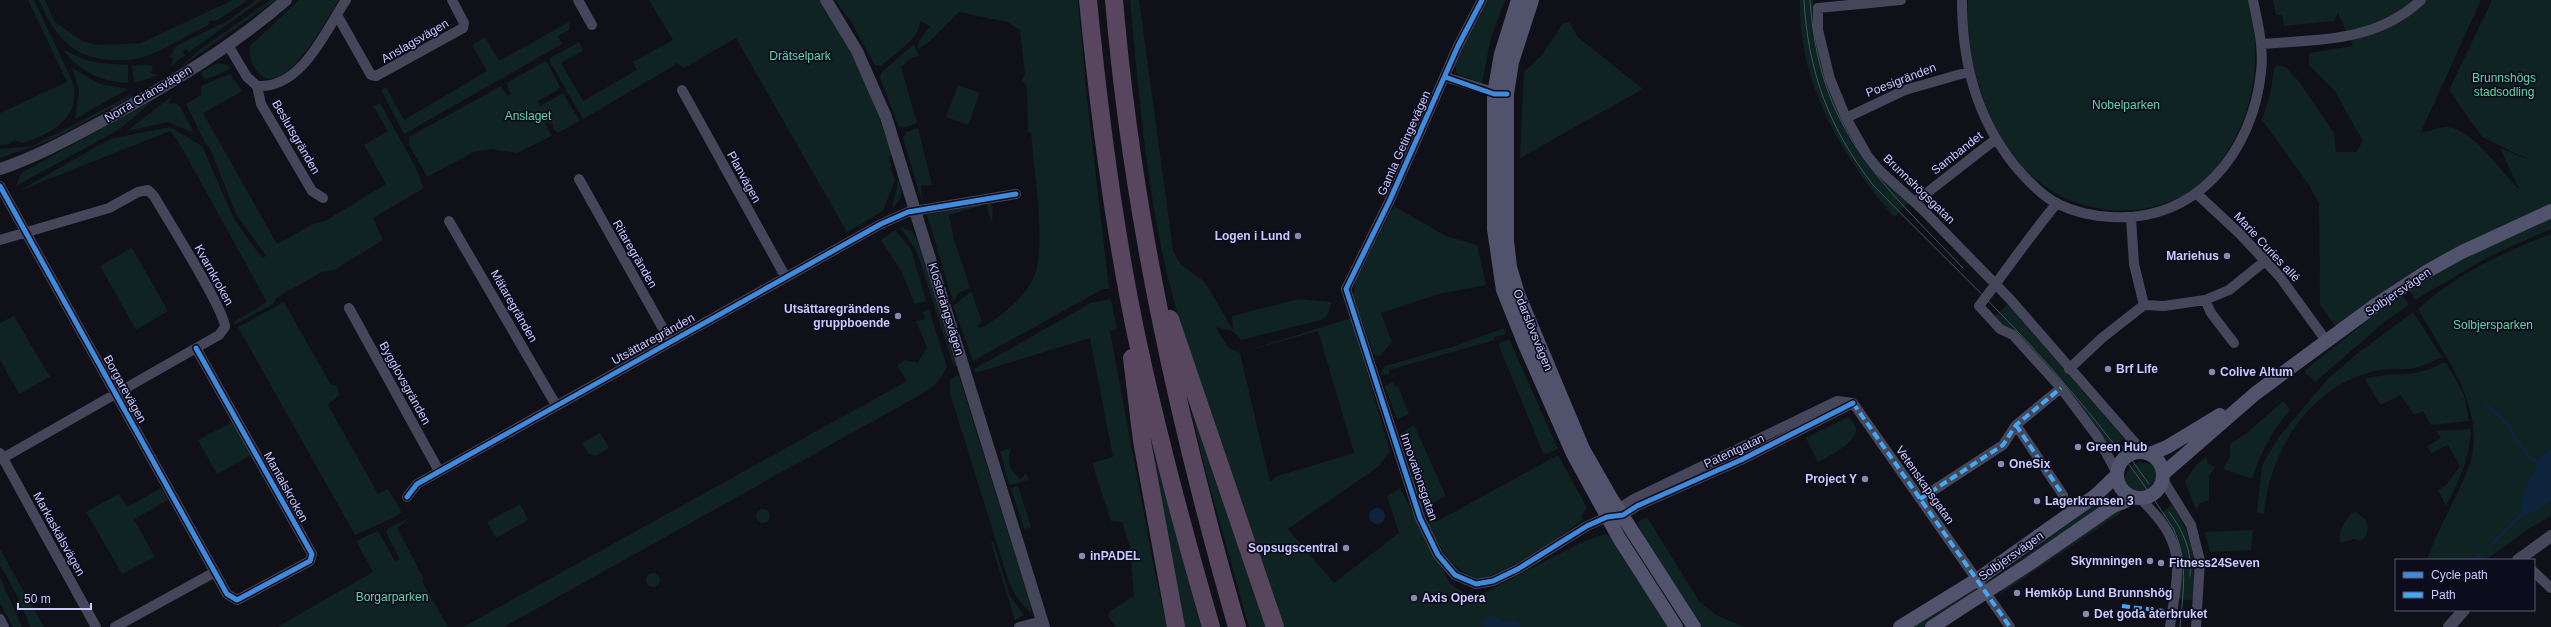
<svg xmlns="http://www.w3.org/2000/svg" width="2551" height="627" viewBox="0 0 2551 627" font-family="Arial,sans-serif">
	<rect width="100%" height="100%" fill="#101019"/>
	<path fill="#0f2322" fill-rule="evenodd" d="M28,0H34L71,78C83,110 61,130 33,139C27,142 21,145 15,140L8,144L0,145V113L67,82Z
		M39,0H45L55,22L82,41L97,45L141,43L233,0H248L216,21L210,20L208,25C187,35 159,54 136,59C129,61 120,60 112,60C72,59 53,34 39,0Z
		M256,0H262L189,52L186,49L183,52L185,55L170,67L174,59L170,57L176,46L229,20Z
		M270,0H276L178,69L198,51Z
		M299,0H339C326,20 293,85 265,78C254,72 248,58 250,46Z
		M649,0H819C853,46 874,101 892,155L889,156L892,166L890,167L895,180L883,211L847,232L736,38L684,68L675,62V65L583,119L550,62V58L579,42L583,51L561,63L583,101L637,70L633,62L673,40Z
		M835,0H1078L1087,98L1109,289H1103L973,361L953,306L971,291L982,322L977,326L981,328C1001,317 1030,294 1036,271C1045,237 1034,170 1031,133L1028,132L1027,87L1022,80L1025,74L1020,30L1007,22L959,12L929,42L918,49L919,41L930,26L920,21C920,39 894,54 881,66L875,65L850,20Z
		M1130,0H1139L1173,250L1180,264L1205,282L1233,330L1232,316L1299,299L1332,302L1327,316L1321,320L1241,340L1233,331L1215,327L1229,348L1240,353L1351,318L1390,451L1378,467L1288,529L1334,583L1399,533L1387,496L1400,488L1450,584L1473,599L1582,542L1605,534L1612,537L1671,627H1281C1242,515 1201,404 1171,290C1147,196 1139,96 1130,0ZM1318,331L1354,453L1275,477L1270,482L1240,353Z
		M1488,0H1505L1491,38L1482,83L1457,74L1454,63Z
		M1800,0H1813L1815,29L1838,111L1909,202L1894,217C1843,158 1797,81 1800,0Z
		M1968,0H2250C2259,50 2258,95 2234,140C2224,157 2214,176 2197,187C2135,230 2050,212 2009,149C1979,104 1966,53 1968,0Z
		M2273,0H2481L2421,132C2429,132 2440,126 2448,127C2476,132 2500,171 2519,189L2500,148L2534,162L2482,137L2449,90L2492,0H2551V208L2336,327L2320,305L2319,204L2309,185L2262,120L2270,95L2275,65L2286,67L2300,83L2334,133L2336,152H2356L2363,141L2334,90L2309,65V53L2353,46L2338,13L2334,21L2284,26L2282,15H2276Z
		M569,22V30L558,36L562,44L404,134L381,90L386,87L404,120L487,71L472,45L485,37L499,61Z
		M1569,22L1578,37L1643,89L1520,158L1524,72L1542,55L1563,23Z
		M914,44L919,56L910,59L901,67L917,123L903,128L899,127L880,78L881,73Z
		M65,50C95,66 96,62 128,65V83C101,81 81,73 64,51Z
		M544,62H547L560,87L558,90L538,101L540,106L563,93L580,121L558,133L553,129V124L544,122L552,136L517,153L491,149L474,152L427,177L409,145V137L501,86L507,96L511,94L506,83Z
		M218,63L227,65L231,68L213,77L204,79L201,72Z
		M143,65L153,66L151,73L159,75L134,83L132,66Z
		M72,68L100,84L128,89L75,119L79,90Z
		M230,74L242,91L203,113L277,244L315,223L325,221L386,184L364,145L388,131L373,106L380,103L415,166L424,188L373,218L383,240L334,270L322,272L276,298L273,304L234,325V322L267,302L178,141L170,131L19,191L110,139L170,127L202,146L234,219L262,258L266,256L236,214L210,148L205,143L186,104L201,95V86Z
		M958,85L980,93L968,125L946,117Z
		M131,95L132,97L49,141L0,158V149L31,146L38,143Z
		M172,96L169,103L177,104L181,108L194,133L168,122L127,131Z
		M154,100L120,129L16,186L21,173Z
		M918,128L932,185L921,186L923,205L903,138L906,132Z
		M899,178C903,191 903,199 892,208Z
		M990,202L993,207L992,223L986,204L949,215L955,243L970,288L959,293L953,301L927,215Z
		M1394,206L1446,236L1477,245L1486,285L1439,294L1381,313L1392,342L1380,356L1374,355L1353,296L1355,282Z
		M2551,217V229L2488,257L2415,300L2410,291C2455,262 2502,238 2551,217Z
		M900,227L912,231L919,244L957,367L953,364L917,252Z
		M895,230L911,249L926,301L915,304L901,271L881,240Z
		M2551,234V516L2530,528L2486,560H2427C2437,530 2454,503 2466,474C2492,413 2446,359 2418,309C2455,275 2503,252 2551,234Z
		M132,248L168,311L136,330L100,266Z
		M2403,295L2409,305L2387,320L2315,382L2310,376L2306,375L2305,370L2382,309Z
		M1111,299L1117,329L1110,331L1153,563L1167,627H1116L1108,617L1110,611L1134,596L1130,546L1122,522L1111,521L1092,463L1113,457L1090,338L975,373L974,369L1091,303Z
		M284,302L331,385L337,386L339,395L328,405L378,494L388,489L400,509L401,513L395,517L355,535L238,327Z
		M2008,304L2124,439L2110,450L1994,317Z
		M929,309L947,367L937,383L920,395L504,627H463L907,381L897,365L905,360L918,363L927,347L916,321L925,319L923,312Z
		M2413,312L2442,357C2431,362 2420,368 2407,369C2396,370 2382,368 2371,372C2309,388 2269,452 2264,514L2257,512L2262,466L2278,438L2328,379L2358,353Z
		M14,316L50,377L19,394L0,360V323Z
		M1504,328L1506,334L1494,337L1495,340L1389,370V374L1380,375L1385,366L1455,346Z
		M1509,339L1558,449L1544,455L1498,344Z
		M2443,362L2447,364L2464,395L2469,421L2431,425L2423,411L2414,415L2401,395L2380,405L2365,379C2391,371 2419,379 2443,362Z
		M1182,372L1269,627H1249L1205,469Z
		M957,375L959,376L1031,606V614L1015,595L1008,579L950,394V380Z
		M1393,382L1395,387L1398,386L1409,414L1397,419L1385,388V386Z
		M2283,401L2290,410C2272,431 2261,452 2252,479L2223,469L2230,457V444L2247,433Z
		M1142,409L1201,627H1183Z
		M1848,417C1851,421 1856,425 1856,430C1857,442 1827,458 1818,462L1806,438Z
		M233,422L251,455L217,474L198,440Z
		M1414,425L1446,496L1421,509L1400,434Z
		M2471,429C2470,459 2459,481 2446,506L2438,490L2446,485L2460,466L2448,445L2431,453L2427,446L2441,438L2436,431Z
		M600,433L609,448L596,456L589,454L582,443Z
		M1011,448C1007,461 1009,471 1021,479L1026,473L1029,480L1009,485L1000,451Z
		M1558,455L1587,508L1581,516L1583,520C1568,532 1494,581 1477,578C1453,573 1437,543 1427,523L1433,519L1436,522Z
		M2206,457L2208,463L2215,467L2209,476V501L2200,503L2196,510L2185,481L2196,465Z
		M2139,462L2151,464L2156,470L2157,478L2149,488L2137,493L2126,487C2122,475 2128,467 2139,462Z
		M1018,486L1031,527L1024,529L1011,488Z
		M161,488L168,500L134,519L155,557L122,574L86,512L119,494L127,507Z
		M2108,494L2113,501L2001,574Z
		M520,504L528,520L496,538L487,522Z
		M2172,505C2195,539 2195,561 2195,600L2175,599L2179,560L2156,516Z
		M2118,508L2121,513L2000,594L2003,588Z
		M756 516a7 7 0 1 1 14 0a7 7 0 1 1-14 0Z
		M2355,512C2369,518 2372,532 2361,541L2354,539L2341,543C2336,533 2346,517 2355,512Z
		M1647,517L1699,601L1716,615L1745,627H1702L1646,542L1637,522Z
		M409,518L397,528L424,579L422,581L424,585L448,627H277L373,572L356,541L378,531L395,561L400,559L386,533L388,528Z
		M2253,530L2251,550L2210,552L2205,532Z
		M993,542L1010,596L1024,615L1015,620L991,543Z
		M0,549L44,627H30L17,596L0,565Z
		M646 580a7 7 0 1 1 14 0a7 7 0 1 1-14 0Z
		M0,577L22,627H13L0,603Z
		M1973,590H1978L1977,594L1924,627H1908Z"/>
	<path fill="#0d243c" d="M2548,451H2551V501L2535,512L2523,515L2520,506L2529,479L2535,473L2537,460Z
		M1369 516a8 8 0 1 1 16 0a8 8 0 1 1-16 0Z
		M1489,616H1494L1506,622L1512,620L1519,622L1520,627H1484V621Z"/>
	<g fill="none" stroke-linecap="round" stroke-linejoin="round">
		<path stroke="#0d243c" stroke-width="3" d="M2487,406L2503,419L2530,459L2537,461
			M2490,546L2522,514
			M2473,560L2481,554"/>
		<path stroke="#45465a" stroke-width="10" d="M578,0L592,25
			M1482,0L1458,46L1389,202L1346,289L1420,518L1438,555L1455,575L1476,584L1493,581L1518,569L1587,526L1607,517L1623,515L1637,506L1741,460L1853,403
			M1901,0L1818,8V30L1830,79L1846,118L1867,155L1879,170L1921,208L2009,298L2143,452
			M1962,0C1962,62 1976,117 2015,166C2027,180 2042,196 2058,204C2074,212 2093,216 2111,217C2196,223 2253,152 2261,72C2264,48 2258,24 2253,0
			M337,15L371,75L376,76L463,28L464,23L452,0
			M2262,44C2320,39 2376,42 2421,0
			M228,45L247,77L257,86L261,104L312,191L323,198
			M1445,77L1500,94
			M257,86C302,89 325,31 346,0
			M682,90L785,276
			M1846,118L1905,90L1968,72
			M579,179L670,341
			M0,186L227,594L237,600L310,561L312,554L196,348
			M2196,193L2240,234L2280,277L2327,342
			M1915,202L1996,139
			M2057,203C2029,237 2005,272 1979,306L2000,329L2013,335L2061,388L2097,436L2117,473
			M2131,218L2134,264L2144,305
			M449,221L556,405
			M0,240L109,208L138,192L148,190L154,196C167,219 224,308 225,327L219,335L3,458
			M2205,300L2211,313L2234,343
			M349,308L439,471
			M2069,369L2102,338L2144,305L2164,306L2205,300L2229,290L2265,261
			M1853,403L2010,627
			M2016,425L2063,495
			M0,453L96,627
			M2163,480L2191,525L2200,561L2196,627
			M407,497L417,484L881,224L908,212L1016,194
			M1920,499L2003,445L2016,425L2061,388
			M2141,499C2152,511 2166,525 2172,541C2183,567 2173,600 2170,627
			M1613,512L1634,499L1837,401L1853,403
			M2534,572L2551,588
			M0,619L4,627
			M115,627L215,572
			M1019,627L1042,621"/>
		<path stroke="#45465a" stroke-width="12" d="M826,0L857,51L886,117L1044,627
			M0,169C39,156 76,135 112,116C173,82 233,46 286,0
			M2518,560L2551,536
			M2449,627L2464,610"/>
		<path stroke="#51536d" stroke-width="14" d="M1518,0L1501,54L1494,94V229L1503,290L1525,345L1573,454L1619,538L1676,627
			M1532,0L1512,62L1507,94V241L1510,267L1518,294L1583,449L1611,498L1694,627
			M2117 475a23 23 0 1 1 46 0a23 23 0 1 1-46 0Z
			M2150,454L2167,447L2220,415
			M2164,473L2256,393L2377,304L2426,272L2462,252L2551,211
			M1900,627L1978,579L2095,496L2116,476
			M1932,627L2029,564L2113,506L2133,498"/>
		<path stroke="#57465d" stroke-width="18" d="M1088,0C1099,112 1113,224 1136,334C1157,433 1183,530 1211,627
			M1114,0C1132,213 1178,421 1237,627
			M1170,319L1275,627
			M1132,358L1142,441L1176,627"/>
		<path stroke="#3e5660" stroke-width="1" d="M1804,0C1808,72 1829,128 1873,185C1940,254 2012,320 2074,395C2110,437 2143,482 2173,528C2189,563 2183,590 2180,627
			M1810,0C1819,131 1878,179 1963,268
			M2120,444L2149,484
			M2169,512C2184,532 2192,551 2190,576"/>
		<path stroke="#3fa9f5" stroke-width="4" stroke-dasharray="8 4" stroke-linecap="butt" d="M1853,403L2010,627
			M2016,425L2063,495
			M1920,499L2003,445L2016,425L2061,388
			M2122,606L2164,611"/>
		<g stroke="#0d0c1d" stroke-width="8">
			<path id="cycleway" d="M1482,0L1458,46L1389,202L1346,289L1420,518L1438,555L1455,575L1476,584L1493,581L1518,569L1587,526L1607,517L1623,515L1637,506L1741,460L1853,403
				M1445,77L1494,94H1507
				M0,186L227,594L237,600L310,561L312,554L196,348
				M407,497L417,484L881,224L908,212L1016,194"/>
		</g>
		<use href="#cycleway" stroke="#408adc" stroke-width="5"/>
	</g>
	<g fill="#8988ad" stroke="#0d0c1d" stroke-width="1.5">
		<circle cx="1298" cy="236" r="4"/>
		<circle cx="2227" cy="256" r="4"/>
		<circle cx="898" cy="316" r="4"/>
		<circle cx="2108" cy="369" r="4"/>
		<circle cx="2212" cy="372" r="4"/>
		<circle cx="2078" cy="447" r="4"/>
		<circle cx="2001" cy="464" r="4"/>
		<circle cx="1865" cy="479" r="4"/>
		<circle cx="2037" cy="501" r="4"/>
		<circle cx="1346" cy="548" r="4"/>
		<circle cx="1082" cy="556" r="4"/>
		<circle cx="2150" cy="561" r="4"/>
		<circle cx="2161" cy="563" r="4"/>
		<circle cx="2017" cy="593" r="4"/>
		<circle cx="1414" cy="598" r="4"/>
		<circle cx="2086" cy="614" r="4"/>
	</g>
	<g text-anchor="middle" stroke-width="3.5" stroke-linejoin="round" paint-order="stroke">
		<g font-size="12" fill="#cac9fd" stroke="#0d0c1d">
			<text transform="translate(415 41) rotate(-30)" y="4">Anslagsvägen</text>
			<text transform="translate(1901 80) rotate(-21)" y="4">Poesigränden</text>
			<text transform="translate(148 94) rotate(-31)" y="4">Norra Gränsvägen</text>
			<text transform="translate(296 137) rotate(60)" y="4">Beslutsgränden</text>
			<text transform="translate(1404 143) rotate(-66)" y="4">Gamla Getingevägen</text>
			<text transform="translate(1957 153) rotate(-38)" y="4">Sambandet</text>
			<text transform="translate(744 177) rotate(61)" y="4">Planvägen</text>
			<text transform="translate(1919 189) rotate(44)" y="4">Brunnshögsgatan</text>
			<text transform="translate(2267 247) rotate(47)" y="4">Marie Curies allé</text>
			<text transform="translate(635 254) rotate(60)" y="4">Ritaregränden</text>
			<text transform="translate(214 275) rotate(61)" y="4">Kvarnkroken</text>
			<text transform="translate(2398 292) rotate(-34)" y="4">Solbjersvägen</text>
			<text transform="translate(514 306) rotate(60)" y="4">Mätaregränden</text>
			<text transform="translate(946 309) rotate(73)" y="4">Klosterängsvägen</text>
			<text transform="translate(1533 330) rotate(68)" y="4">Odarslövsvägen</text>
			<text transform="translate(653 339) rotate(-29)" y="4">Utsättaregränden</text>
			<text transform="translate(405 383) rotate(61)" y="4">Bygglovsgränden</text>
			<text transform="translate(125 389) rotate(61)" y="4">Borgarevägen</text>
			<text transform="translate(1734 451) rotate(-25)" y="4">Patentgatan</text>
			<text transform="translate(1419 477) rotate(71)" y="4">Innovationsgatan</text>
			<text transform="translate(1925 485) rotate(55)" y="4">Vetenskapsgatan</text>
			<text transform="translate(286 487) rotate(61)" y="4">Mantalskroken</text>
			<text transform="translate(59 534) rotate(61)" y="4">Markaskälsvägen</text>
			<text transform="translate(2011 556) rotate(-35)" y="4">Solbjersvägen</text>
		</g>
		<g font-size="12" fill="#59d9ac" stroke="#0d0c1d">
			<text x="800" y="60">Drätselpark</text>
			<text x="2504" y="82">Brunnshögs<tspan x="2504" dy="14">stadsodling</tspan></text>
			<text x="2126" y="109">Nobelparken</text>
			<text x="528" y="120">Anslaget</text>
			<text x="2493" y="329">Solbjersparken</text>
			<text x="392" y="601">Borgarparken</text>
		</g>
		<g font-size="12" font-weight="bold" fill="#cac9fd" stroke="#0d0c1d" text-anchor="start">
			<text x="1290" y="240" text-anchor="end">Logen i Lund</text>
			<text x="2219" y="260" text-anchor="end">Mariehus</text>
			<text x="890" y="313" text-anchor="end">Utsättaregrändens<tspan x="890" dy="14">gruppboende</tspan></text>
			<text x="2116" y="373">Brf Life</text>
			<text x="2220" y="376">Colive Altum</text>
			<text x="2086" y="451">Green Hub</text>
			<text x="2009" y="468">OneSix</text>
			<text x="1857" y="483" text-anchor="end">Project Y</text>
			<text x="2045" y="505">Lagerkransen 3</text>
			<text x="1338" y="552" text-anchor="end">Sopsugscentral</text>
			<text x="1090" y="560">inPADEL</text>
			<text x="2142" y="565" text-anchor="end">Skymningen</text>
			<text x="2169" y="567">Fitness24Seven</text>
			<text x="2025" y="597">Hemköp Lund Brunnshög</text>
			<text x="1422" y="602">Axis Opera</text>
			<text x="2094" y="618">Det goda återbruket</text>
		</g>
	</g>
	<rect x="2395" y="559" width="140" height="52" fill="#0d0c1d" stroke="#595877"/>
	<rect x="2403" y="572" width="20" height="6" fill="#408adc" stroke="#595877"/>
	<text x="2431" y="579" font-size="12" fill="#cac9fd">Cycle path</text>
	<rect x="2403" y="592" width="20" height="6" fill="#3fa9f5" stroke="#595877"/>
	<text x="2431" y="599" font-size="12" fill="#cac9fd">Path</text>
	<path d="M18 603v6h73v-6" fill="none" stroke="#cac9fd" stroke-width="2"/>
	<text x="24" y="603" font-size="12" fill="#cac9fd" stroke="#0d0c1d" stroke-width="3" paint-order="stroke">50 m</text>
</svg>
